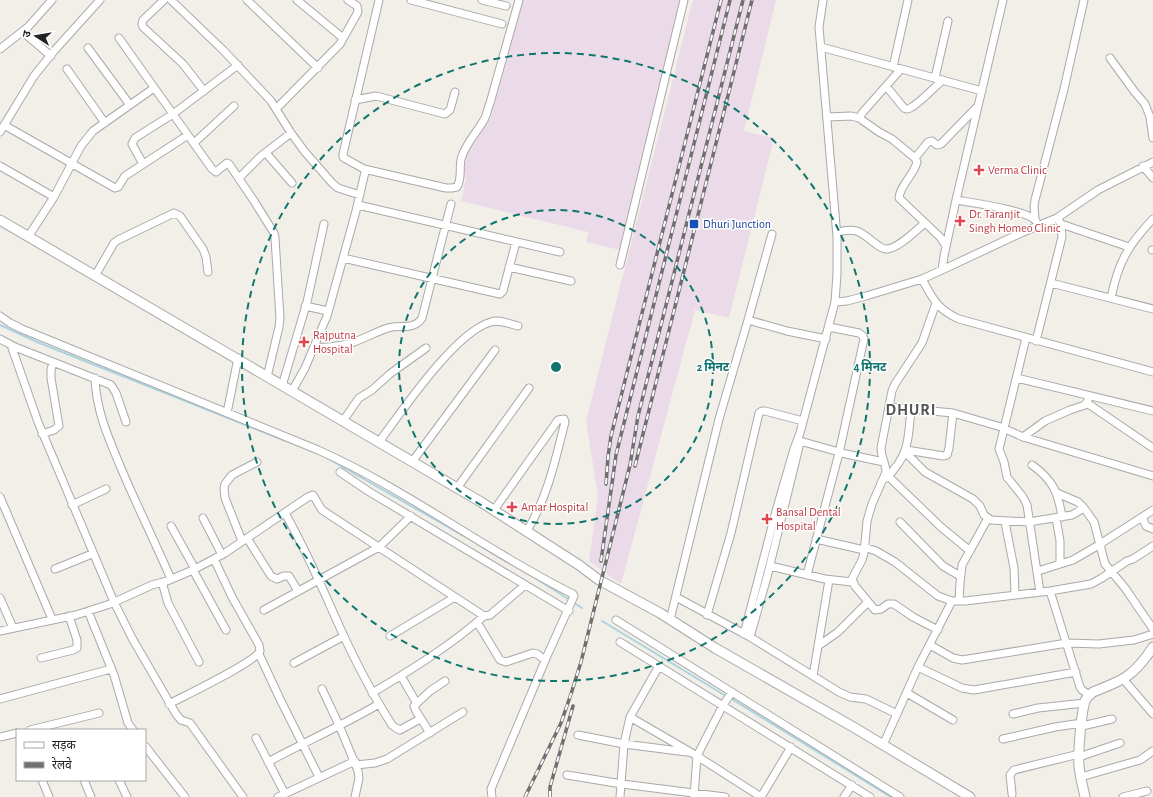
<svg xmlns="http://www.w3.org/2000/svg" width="1153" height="797" viewBox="0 0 1153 797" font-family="'Alegreya Sans','Noto Sans Devanagari',sans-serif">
	<rect width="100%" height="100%" fill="#f2efe9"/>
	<path fill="#ebdbe8" d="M523,0H681L620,250L586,242L588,232L461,201L466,179L464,168L468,151L480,132L490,120Z
		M693,0H776L744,131L774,138L729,318L695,310L621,584L589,561L598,496L586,421Z"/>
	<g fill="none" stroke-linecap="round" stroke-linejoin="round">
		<path stroke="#aad3df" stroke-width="2" d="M0,325L37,342L286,441
			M327,458L464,536
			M532,576L570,600
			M574,603L582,608
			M602,621L726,696
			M730,698L891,797"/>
		<g stroke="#a9a9a9" stroke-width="9">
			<path id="minor" d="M164,0L143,20L142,24L143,27L183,64L204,91
				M171,0L224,51L271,101L291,133L305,152L333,184L338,188L360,195
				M247,0L318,68
				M297,0L343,38
				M411,0L502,24
				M482,0L506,6
				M23,32L51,56
				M119,38L212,169L216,172L227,163L229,164L254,201L274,233L275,238L280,318L279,327L267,377
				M821,47L982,91
				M88,48L130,105
				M0,49L28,27L52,0
				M1110,58L1134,91L1145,104L1150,117L1153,138
				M893,67L908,0
				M67,69L105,123
				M935,78L948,21
				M886,86L904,108C906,109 907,110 910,108C919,104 934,87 943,80
				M355,100L376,96L445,114L450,110L455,92
				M276,109L340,44L358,12L357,6L348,0
				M827,117L851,116L859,118L879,132L892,139L915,158L917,162C914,175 900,185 899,198L940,237L946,246
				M859,118L863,112L901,69
				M4,125L115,188L118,187L125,176L188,135
				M0,132L34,76L54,51L100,0
				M194,143L234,106
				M266,153L292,183
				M915,158L928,142L932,141L937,145L941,144L977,107
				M143,164L132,144L135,138L173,114L238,65
				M0,166L54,197
				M1143,166L1153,178
				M364,169L446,188H452L457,187C463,177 458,167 462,156C467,142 478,131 485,118C487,113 488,108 490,103L519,0
				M239,178L261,156L291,133
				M956,200C973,203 1027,210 1036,221
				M358,205L560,252
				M1035,219L1034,206L1035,200L1064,89L1084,0
				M1061,224L1129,247
				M837,232C843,231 850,229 856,231C866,233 879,250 887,249C899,248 915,231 925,223
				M28,237L54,197L81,146L93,131L154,88
				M1152,250H1153
				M343,258L500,294L503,291L516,242
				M620,265L684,0
				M509,267L571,281
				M942,270L944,256L956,200L1003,0
				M95,276L114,243L118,240L174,213L180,216L203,249L206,257L208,272
				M922,279C933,299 937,309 959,319L1153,372
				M1051,283L1153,309
				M1111,298C1118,263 1128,245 1153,219
				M835,302L847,301L866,296L922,279L942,270L1021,233L1057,218L1098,190L1153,162
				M936,303L922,343L895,384L892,391L881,448C881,457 886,464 886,472L872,504L867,521L864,553L862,560L852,579L855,586L875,610L881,609L888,604H894L913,617L938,630
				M305,306L328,311
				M0,316L10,323L22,329L318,450C408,490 486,551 573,594L574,596L547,656L491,789L492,797
				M748,320L772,234
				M1026,338L999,449L1004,462L1007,477L1023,497L1027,505L1040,592
				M0,339L15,347L111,385L116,393L126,422
				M1036,341L1062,237L1061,224L1057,218
				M11,345L38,422L114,602L132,638L176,714L181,720L190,723L243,797
				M314,348C327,347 341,347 354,342C365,338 376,332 388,328C400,324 414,331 422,318L451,204
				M95,378C96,411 109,439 121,468C137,506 155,542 171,579
				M1017,378L1153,411
				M282,386L307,302L324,224
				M292,391L305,368L327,316L356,211L365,172L364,169L346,159L343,157V154L379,0
				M1087,403L1153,448
				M889,407L953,413L1001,427L1023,437L1153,476
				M227,413L238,358
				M343,421L359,398L372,390L391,373L426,348
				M42,434L54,430L59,426L51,378V370L53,362
				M1023,437L1045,421L1070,410L1085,405L1088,400L1089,396
				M800,441L846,454L884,462
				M379,442C402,411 455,332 491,322C499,319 510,324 518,326
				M906,450L944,456L947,455L949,448L953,413
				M905,452L925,472L973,499L980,506L984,515L991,520L1029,522L1072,515L1084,508
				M412,462L495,350
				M1032,465C1053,480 1058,492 1062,517
				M340,472L368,491L569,611
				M888,476L941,527L970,551
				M886,478C910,455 908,439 911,409
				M457,488L529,388
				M1057,493L1078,502L1084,508L1094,522L1105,564L1125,588L1153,629
				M0,497L52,619
				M72,505L106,489
				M494,510L558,420L564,419L565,422C555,461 548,496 527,531
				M285,513C303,545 318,578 333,612C350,651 369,689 392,725L396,728L400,730L420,719
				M1142,517L1146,526L1153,529
				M203,518L222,555
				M1056,518L1060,541V564
				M900,522L943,566L960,576
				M1005,522L1014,568L1015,595
				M171,526L195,569
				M247,538L271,576L277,579L284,576H289L298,591
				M816,539L864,550
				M242,541L225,498L224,488L225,484L232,475L257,462
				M864,547L876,551L895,562L938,596L952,601H965L1050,591L1091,584L1102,578L1127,561L1133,559L1153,546
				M770,566L825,579L852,582
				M55,569L92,554
				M193,570L226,630
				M1038,571L1073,560L1097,546L1153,510
				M807,575L839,453L864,339L863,336L859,333L829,327
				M162,582L168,603L199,662
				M1050,591L1080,687L1082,690L1089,695
				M676,597L750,637L839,692L850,697L866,699L897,714
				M0,598L13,628
				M959,601L960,583L962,565L988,518
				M264,610L379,547L411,516
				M88,611L114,675L128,723L133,730
				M707,615L731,533L759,413L762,411H765L803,421
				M616,620L900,797
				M670,620L719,419L748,320L787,331L826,339
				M477,622L500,660L506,662L533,653L537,654L545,660
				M0,631L76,615L110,604L152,585L167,581L193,570L225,553L308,497L313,495L322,510L484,616L490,615L525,585
				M744,634L776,511L794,449L800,433L835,302L837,274V237L819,27L823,0
				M390,636L455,597
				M750,637L767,577L798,451L800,441
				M620,642L870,797
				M930,645L953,658L962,660L1067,643L1099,644L1116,642L1134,640L1153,634
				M818,646L838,632L868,602
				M259,654L280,699L319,777
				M41,658L73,650L77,648V640L69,616
				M294,663L344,636
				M918,667L962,688L974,690L1076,672
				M401,676L416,702
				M813,676L829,580
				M1124,680L1153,714
				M322,689L339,725L358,771L359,778L355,797
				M372,693C411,670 450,646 484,616
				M907,693L953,720
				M0,699L111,669
				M169,704C184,696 254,663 260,651L259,645L232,597L214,559
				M1013,714L1038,708L1085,703
				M630,717L697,756L761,797
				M1082,726L1112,719
				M30,730L99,713
				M430,733L416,711L414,706L430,691L445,681
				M578,735L624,744L687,752
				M0,737L17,733
				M256,738L285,794
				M1003,739L1055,727L1082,723
				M883,745L918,667L952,601
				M145,746L185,797
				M1079,757L1120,743
				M268,762C305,742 343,725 379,704
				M356,765L375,763L387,759L463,712
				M567,775L622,784L725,797
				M1081,777L1140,760L1153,751
				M42,780L49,797
				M84,780L91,797
				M119,780L127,797
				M1012,794L1010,775L1014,770L1079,754
				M278,797L355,761
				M620,797L624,744L630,717L659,666
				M694,797L697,756L723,705L732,692
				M761,797L791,747
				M844,797L852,785
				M1123,797L1147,791"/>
		</g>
		<g stroke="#a9a9a9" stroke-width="11">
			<path id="tertiary" d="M0,220L481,502L579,565L599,580L660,613L715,648L855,728L970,797
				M1085,797C1083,787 1080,777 1079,766C1078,752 1081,714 1085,701C1087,697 1089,695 1093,692C1124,680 1134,676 1153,647"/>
		</g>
		<use href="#minor" stroke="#fff" stroke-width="7"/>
		<use href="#tertiary" stroke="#fff" stroke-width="9"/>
		<g stroke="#707070" stroke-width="3.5">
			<path id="rail" d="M635,466L752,0
				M606,484L608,457L611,436L721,0
				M601,561L616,455L730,0
				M525,797L561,723L571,694L581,662L630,465L638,416L743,0
				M550,797V787L573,706"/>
		</g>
		<use href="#rail" stroke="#fff" stroke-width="2" stroke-dasharray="6" stroke-linecap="butt"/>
	</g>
	<g fill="none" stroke="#0f766e" stroke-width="2" stroke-dasharray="7 5">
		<circle cx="556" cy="367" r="157"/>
		<circle cx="556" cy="367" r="314"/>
	</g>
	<g fill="#e0444e" stroke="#fff" stroke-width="1.5">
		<path d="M977 164h4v4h4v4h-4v4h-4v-4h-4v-4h4z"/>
		<path d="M958 215h4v4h4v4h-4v4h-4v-4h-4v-4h4z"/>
		<path d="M302 336h4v4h4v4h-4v4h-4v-4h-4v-4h4z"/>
		<path d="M510 501h4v4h4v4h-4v4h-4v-4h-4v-4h4z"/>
		<path d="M765 513h4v4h4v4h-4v4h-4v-4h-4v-4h4z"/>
	</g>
	<rect fill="#1a4fb4" stroke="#fff" stroke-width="1.5" x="689" y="219" width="10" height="10" rx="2"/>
	<g text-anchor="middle" stroke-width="3" stroke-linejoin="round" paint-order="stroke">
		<g font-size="12" fill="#be3a42" stroke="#fff" text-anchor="start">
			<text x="988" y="174">Verma Clinic</text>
			<text x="969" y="218">Dr. Taranjit<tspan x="969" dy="14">Singh Homeo Clinic</tspan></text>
			<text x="313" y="339">Rajputna<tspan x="313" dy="14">Hospital</tspan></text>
			<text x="521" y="511">Amar Hospital</text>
			<text x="776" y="516">Bansal Dental<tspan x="776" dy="14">Hospital</tspan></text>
		</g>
		<g font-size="12" fill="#164399" stroke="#fff" text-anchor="start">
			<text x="703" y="228">Dhuri Junction</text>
		</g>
		<g font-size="16" font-weight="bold" letter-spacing="1" fill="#555" stroke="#fff">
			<text x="911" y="415">DHURI</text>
		</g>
	</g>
	<circle cx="556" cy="367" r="6" fill="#0f766e" stroke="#fff" stroke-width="2"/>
	<g font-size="12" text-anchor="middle" font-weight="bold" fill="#0f766e" stroke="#fff" stroke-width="3" stroke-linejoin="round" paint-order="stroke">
		<text x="713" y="371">2 मिनट</text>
		<text x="870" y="371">4 मिनट</text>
	</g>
	<rect x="16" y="729" width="130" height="52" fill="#ffffff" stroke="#a7a7a7"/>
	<rect x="24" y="742" width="20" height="6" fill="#ffffff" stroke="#a7a7a7"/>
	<text x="52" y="749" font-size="12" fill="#222222">सड़क</text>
	<rect x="24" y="762" width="20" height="6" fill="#707070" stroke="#a7a7a7"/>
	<text x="52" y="769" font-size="12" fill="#222222">रेलवे</text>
	<g transform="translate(36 36) rotate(282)" stroke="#ffffff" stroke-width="3" paint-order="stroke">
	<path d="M0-3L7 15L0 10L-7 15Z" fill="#222222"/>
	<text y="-6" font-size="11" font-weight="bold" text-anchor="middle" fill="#222222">उ</text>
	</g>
</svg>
